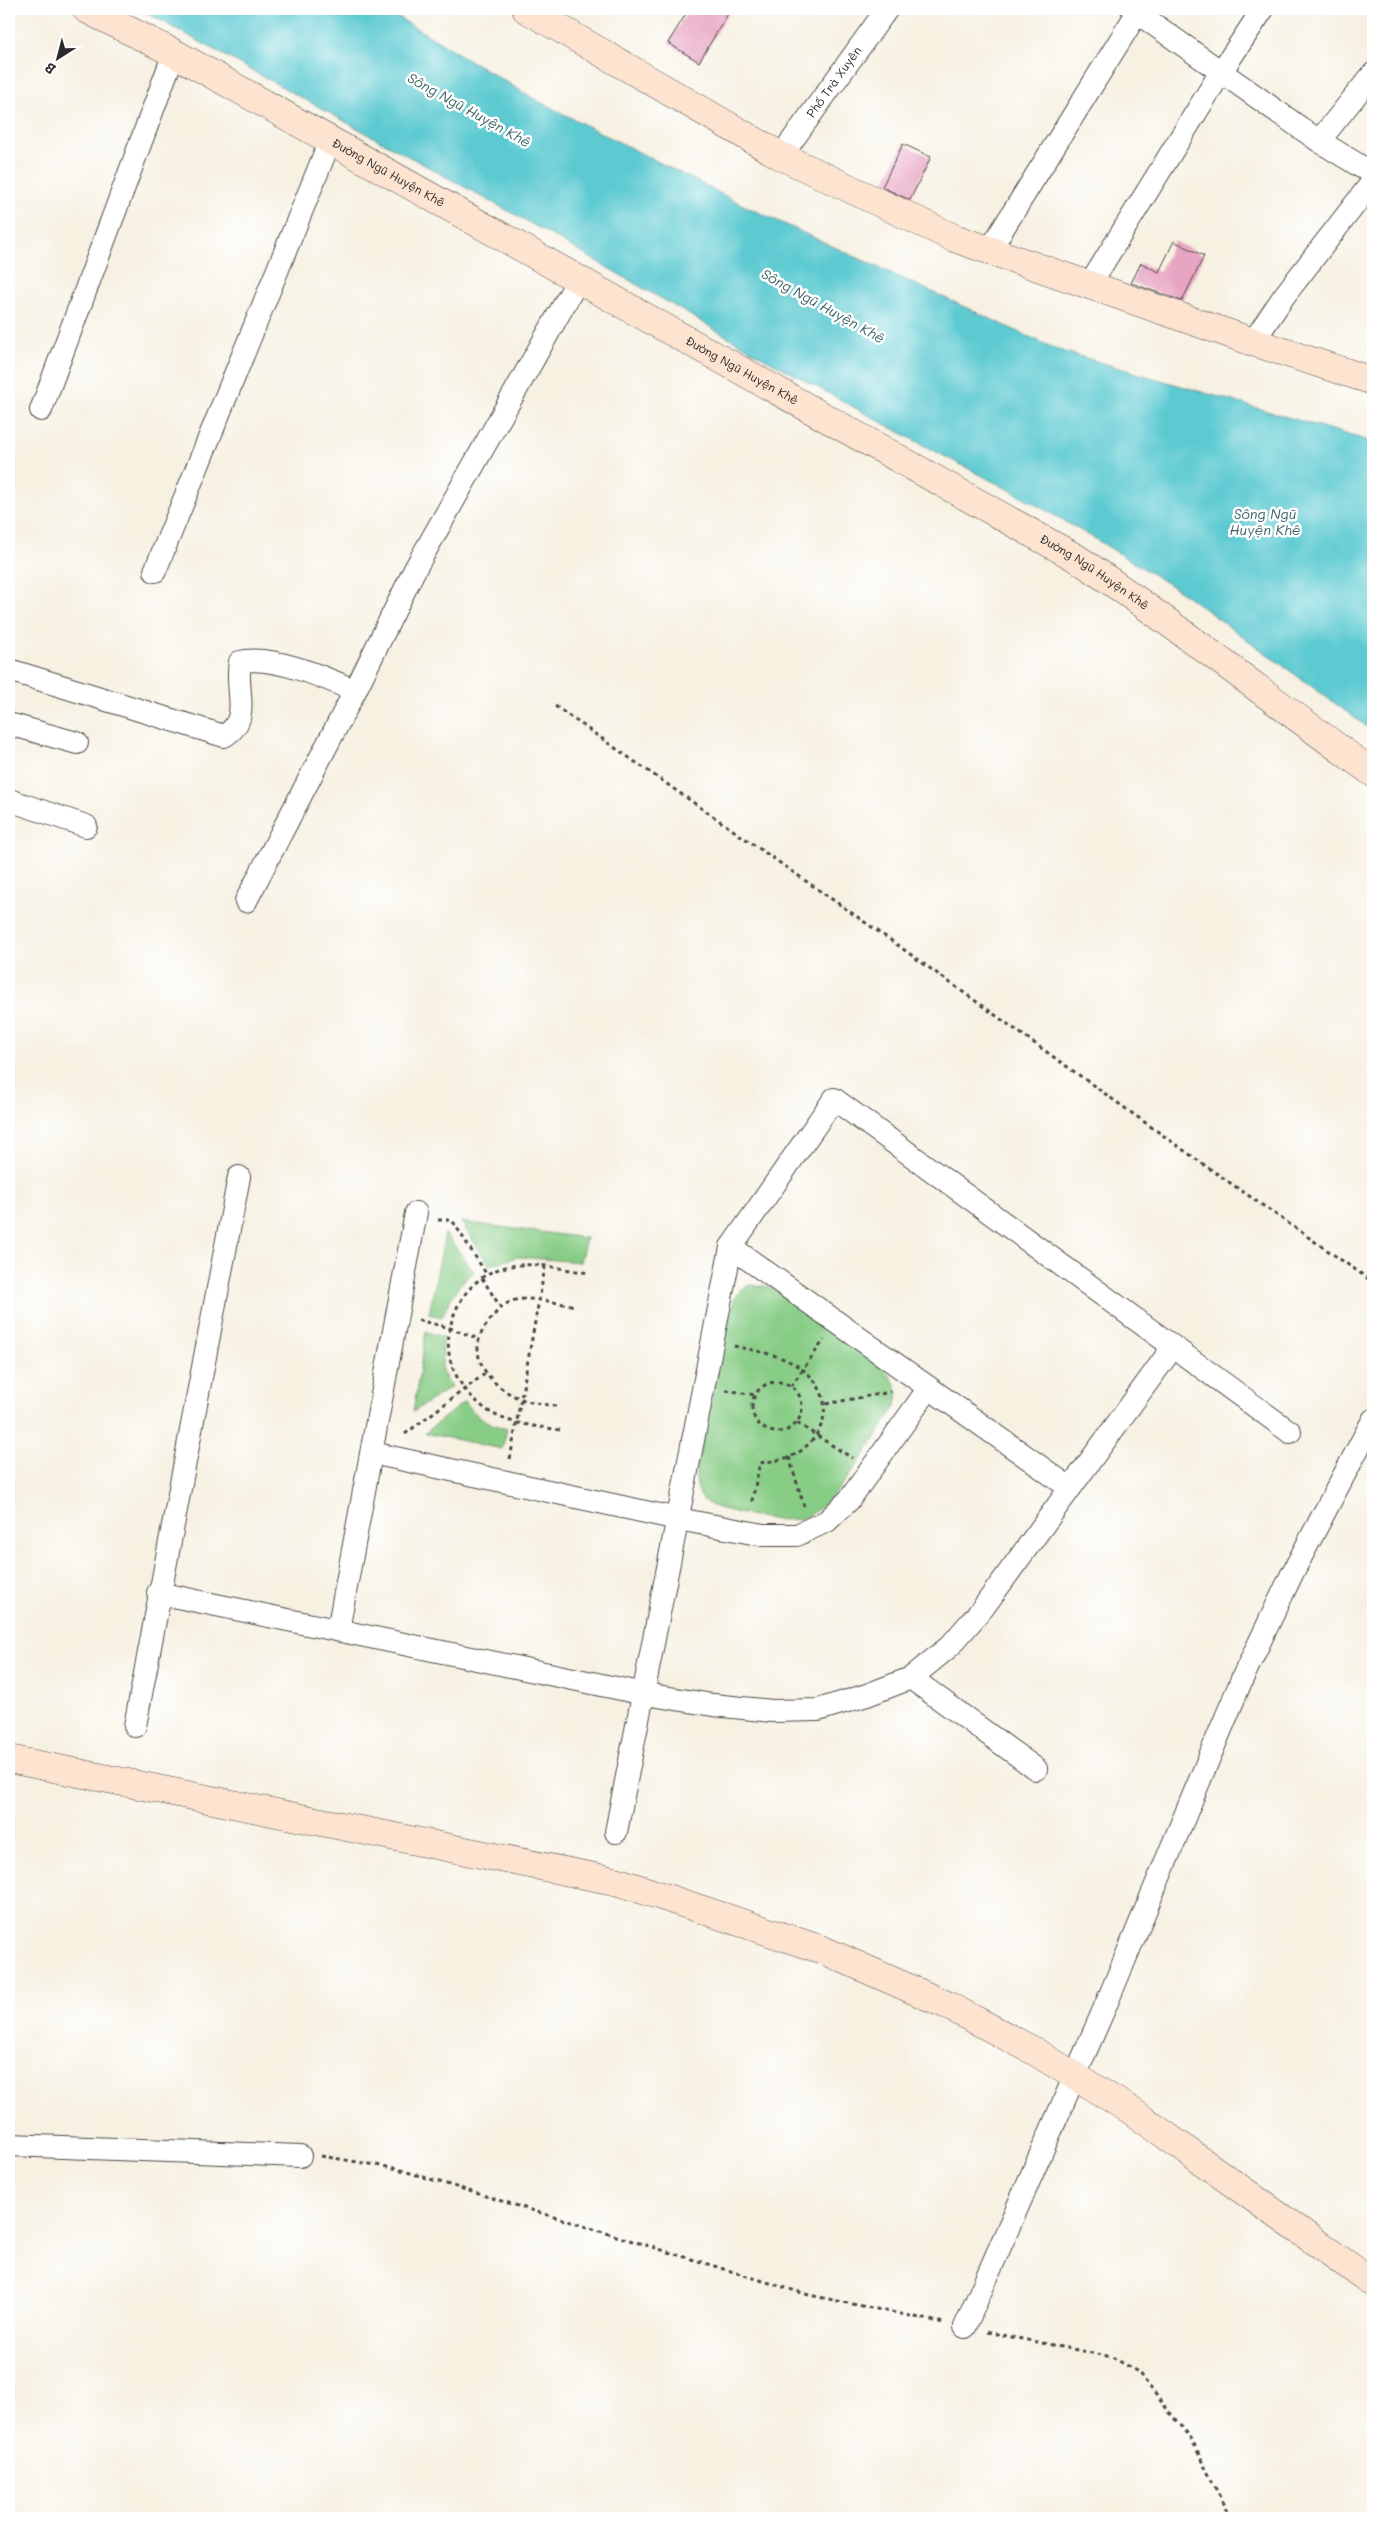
<svg xmlns="http://www.w3.org/2000/svg" width="1382" height="2527" viewBox="0 0 1382 2527" font-family="Mali,sans-serif">
	<rect width="100%" height="100%" fill="#fff"/>
	<filter id="ink" filterUnits="userSpaceOnUse"><feTurbulence type="fractalNoise" baseFrequency=".02" numOctaves="2"/><feDisplacementMap in="SourceGraphic" scale="10" xChannelSelector="R" yChannelSelector="G"/><feConvolveMatrix kernelMatrix="1 2 1 2 8 2 1 2 1" color-interpolation-filters="sRGB"/></filter>
	<filter id="wash" filterUnits="userSpaceOnUse"><feTurbulence type="fractalNoise" baseFrequency=".0096" numOctaves="4" result="noise"/><feDisplacementMap in="SourceGraphic" scale="20" xChannelSelector="R" yChannelSelector="G"/><feGaussianBlur stdDeviation="1.12" result="paint"/><feColorMatrix in="noise" values="0 0 0 0 0 0 0 0 0 0 0 0 0 0 0 0 0 1.4 0 .05"/><feComposite in="paint" operator="in"/></filter>
	<g filter="url(#wash)">
		<rect width="100%" height="100%" fill="#f7f1e2"/>
		<path fill="#88cd86" stroke="#5a7c58" d="M461,1222L586,1238L580,1262L518,1257L489,1265Z
			M445,1233L474,1272C457,1283 450,1300 442,1317L429,1314Z
			M749,1285L773,1287L867,1355L887,1372L894,1382L898,1392L896,1406C877,1434 832,1514 798,1519C775,1522 752,1516 730,1511C704,1505 696,1500 696,1471L734,1300L741,1290Z
			M426,1332L443,1337L442,1371L451,1387L413,1412Z
			M465,1401C475,1417 489,1424 507,1429L502,1449L425,1433Z"/>
		<path fill="#5dcad1" stroke="#447a7e" d="M140,9H384L538,101L745,206L1058,350L1373,442V731L1180,591L1102,543L1023,497L921,444L766,359L530,223Z"/>
		<g id="blocks">
			<path fill="#e8a5c3" d="M689,9H731L699,62L668,43Z
				M903,144L931,157L910,200L882,187Z
				M1174,241L1204,256L1182,301L1131,283L1141,263L1159,272Z"/>
		</g>
	</g>
	<g filter="url(#ink)">
		<use href="#blocks" fill-opacity="0" stroke="#4a4946" stroke-width="1"/>
		<g fill="none" stroke-linecap="round" stroke-linejoin="round">
			<g stroke="#4a4946" stroke-width="24">
				<g id="street">
					<path d="M1132,9L1319,141L1373,174"/>
					<path d="M1319,141L1373,74"/>
					<path id="s1" d="M781,156L887,9"/>
					<path d="M989,251L1137,13"/>
					<path d="M1089,286L1221,72L1263,9"/>
					<path d="M1253,342L1284,296L1373,181"/>
					<path d="M41,410L174,53"/>
					<path d="M155,571L330,141"/>
					<path d="M9,670L224,736C253,719 234,689 240,662C270,654 327,678 355,691L415,569L578,280"/>
					<path d="M9,724L77,743"/>
					<path d="M9,800L86,826"/>
					<path d="M246,901L355,691"/>
					<path d="M731,1247L1070,1488"/>
					<path d="M372,1453L678,1519L763,1535H797L827,1521L849,1500L929,1388"/>
					<path d="M158,1593L645,1694L713,1705L772,1711L818,1710L867,1695L911,1678L950,1646L983,1608L1173,1347"/>
					<path d="M338,1630L416,1213"/>
					<path d="M911,1678L1036,1769"/>
					<path d="M135,1726L239,1177"/>
					<path d="M616,1832L731,1247L834,1099L1290,1432"/>
					<path d="M9,2145L300,2156"/>
					<path d="M965,2327L1105,2007L1242,1679L1292,1574L1373,1420"/>
				</g>
			</g>
			<g stroke="#4a4946" stroke-width="29">
				<g id="secondary">
					<path id="s2" d="M86,9L174,53L1078,559C1179,627 1274,702 1373,773"/>
					<path d="M526,9L781,156L954,238L1253,342L1373,381"/>
					<path d="M9,1759L619,1882L823,1950L947,2005L1034,2051L1130,2110L1373,2283"/>
				</g>
			</g>
			<path stroke="#4a4946" stroke-width="3" stroke-dasharray="4 4" stroke-linecap="butt" d="M555,706L889,939L1203,1164L1373,1282
				M438,1220H452L487,1275
				M482,1278L501,1308
				M418,1320L450,1328L479,1339
				M734,1346C755,1351 780,1354 799,1367C825,1384 833,1412 814,1438C808,1445 802,1451 794,1455C784,1460 771,1461 760,1463L751,1505
				M752 1407a25 25 0 1 1 50 0a25 25 0 1 1-50 0Z
				M791,1386L824,1340
				M726,1390L755,1395
				M826,1404L890,1392
				M556,1406C544,1404 530,1403 519,1398C491,1387 465,1356 485,1327C491,1318 501,1305 512,1301C527,1295 560,1304 576,1306
				M797,1423L852,1458
				M560,1430C536,1426 506,1424 487,1410C472,1399 458,1383 452,1366C439,1329 462,1281 499,1269C528,1259 560,1269 589,1273
				M405,1434L486,1373
				M789,1457L804,1506
				M510,1459L545,1267
				M321,2156L394,2168L809,2295L944,2323
				M987,2332L1112,2357L1138,2372L1193,2442L1230,2518"/>
			<use href="#street" stroke="#fff" stroke-width="22"/>
			<use href="#secondary" stroke="#fde4d1" stroke-width="28"/>
		</g>
	</g>
	<g text-anchor="middle" stroke-width="5" stroke-linejoin="round" paint-order="stroke">
		<g font-size="12" fill="#2b2b2b" stroke="#fff">
			<text dy="4" stroke="none"><textPath href="#s1" startOffset="91">Phố Trà Xuyên</textPath></text>
			<text dy="4" stroke="none"><textPath href="#s2" startOffset="344">Đường Ngũ Huyện Khê</textPath></text>
			<text dy="4" stroke="none"><textPath href="#s2" startOffset="749">Đường Ngũ Huyện Khê</textPath></text>
			<text dy="4" stroke="none"><textPath href="#s2" startOffset="1155">Đường Ngũ Huyện Khê</textPath></text>
		</g>
		<g font-size="14" font-style="italic" fill="#3c6365" stroke="#fff">
			<text transform="translate(469 110) rotate(29)" y="5">Sông Ngũ Huyện Khê</text>
			<text transform="translate(823 306) rotate(29)" y="5">Sông Ngũ Huyện Khê</text>
			<text x="1265" y="519">Sông Ngũ<tspan x="1265" dy="16">Huyện Khê</tspan></text>
		</g>
	</g>
	<rect width="1382" height="2527" fill="none" stroke="#fff" stroke-width="30"/>
	<g transform="translate(58 58) rotate(216)" stroke="#ffffff" stroke-width="4" paint-order="stroke">
	<path d="M0-4L9 19L0 12L-9 19Z" fill="#2b2b2b"/>
	<text y="-8" font-size="14" font-weight="bold" text-anchor="middle" fill="#2b2b2b">B</text>
	</g>
</svg>
